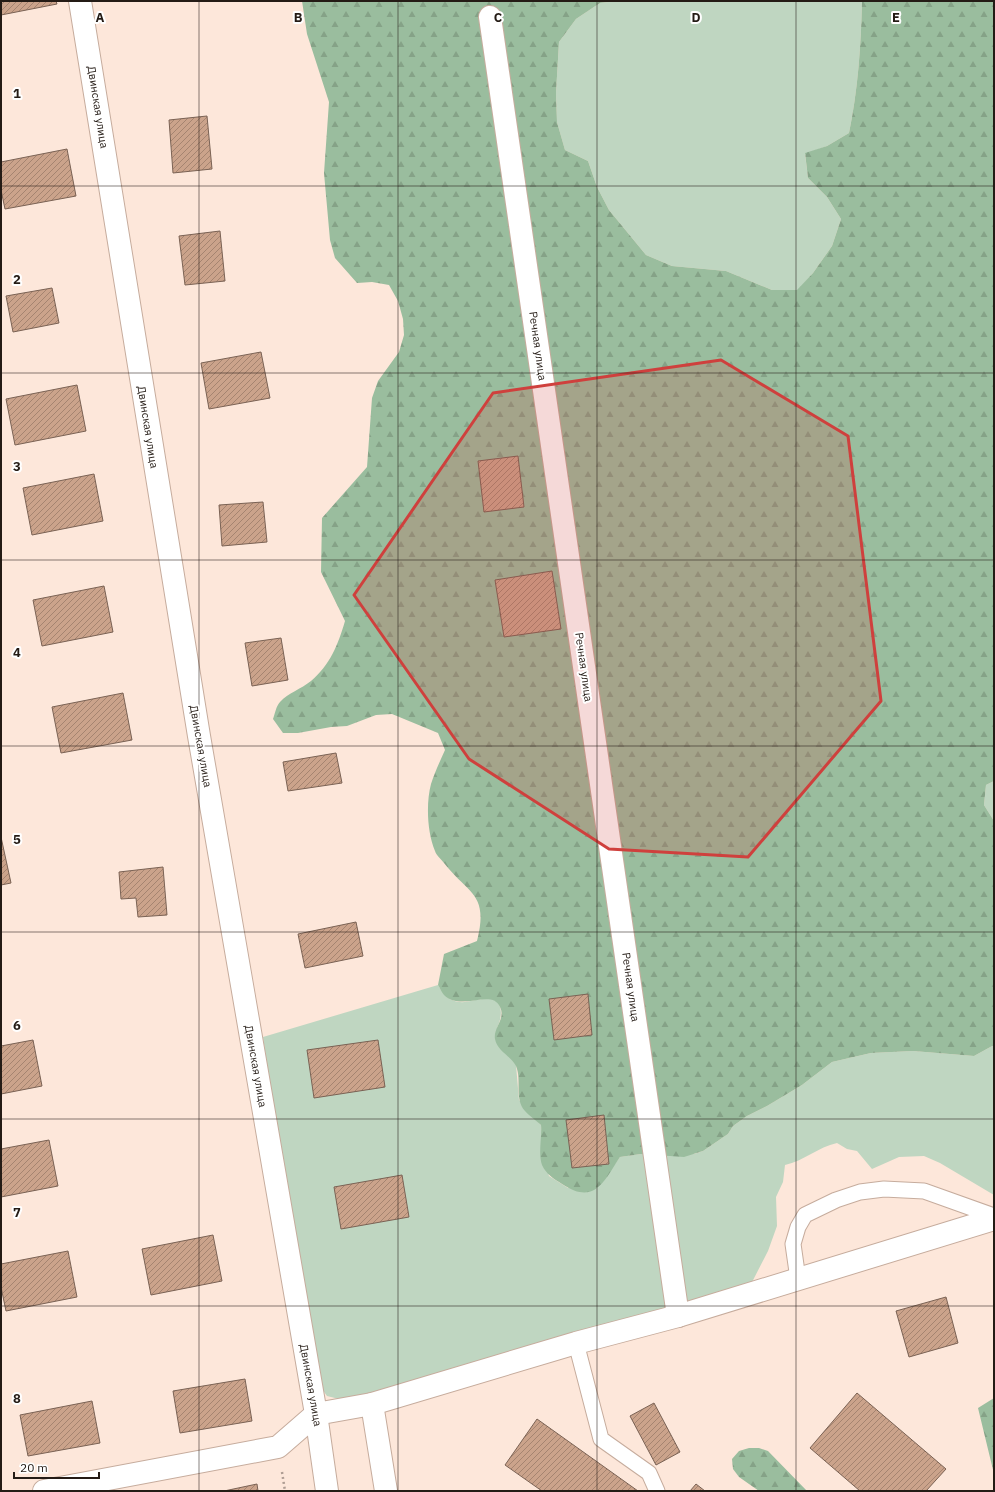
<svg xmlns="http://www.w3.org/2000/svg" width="995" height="1492" viewBox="0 0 995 1492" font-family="'IBM Plex Sans',sans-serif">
	<defs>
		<pattern id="forest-firs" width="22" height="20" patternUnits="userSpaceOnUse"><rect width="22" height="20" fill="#9abd9e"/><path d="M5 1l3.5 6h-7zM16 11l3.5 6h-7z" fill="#85a287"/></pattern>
		<pattern id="building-hatch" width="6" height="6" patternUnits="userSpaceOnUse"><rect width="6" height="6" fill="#cba38b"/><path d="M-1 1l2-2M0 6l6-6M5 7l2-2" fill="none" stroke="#a58470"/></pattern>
	</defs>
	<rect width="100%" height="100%" fill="#fde7da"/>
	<path fill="#bfd6c1" d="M617,1H862C861,45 858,90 849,133L827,146L805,154L808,178L827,197L841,219L832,246L813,273L798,290H772L726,271L672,266L646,255L609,210L597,187L588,161L565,150L557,122L556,93L559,42L576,19L600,3Z
		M994,781V821L984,805L986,785Z
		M438,985C442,991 445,997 452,1000C463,1005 472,1000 482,999C503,995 504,1014 497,1028L516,1065L519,1100L541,1125L542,1152L549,1176L568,1188L615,1164L620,1157L641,1154H694L703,1151L728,1134L733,1126L747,1116L767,1106L802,1085L832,1062L871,1053L913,1051L974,1056L994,1045V1195L940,1163L924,1156L899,1157L872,1169L857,1151L847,1149L837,1143C818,1147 804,1161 785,1165L783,1182L776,1197L777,1226L768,1251L749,1288L351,1402L327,1396L317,1382L308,1342L263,1037Z"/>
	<path fill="url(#forest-firs)" d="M302,1H617L600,3L576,19L559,42L556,93L557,122L565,150L588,161L597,187L609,210L646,255L672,266L726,271L772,290H797L813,273L832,246L841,219L827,197L808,178L805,153L827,146L849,133C858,90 861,45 862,1H994V781L986,785L984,805L994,821V1045L974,1056L913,1051L871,1053L832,1062L802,1085L767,1106L747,1116L733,1126L728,1134L703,1151L684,1157L641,1154L620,1157C604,1181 595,1206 562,1184C554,1179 546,1174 542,1165C538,1154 542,1137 541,1125C536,1120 529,1116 525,1111C514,1099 522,1080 516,1066C511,1056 497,1051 495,1039C493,1028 506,1019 500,1007C492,988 461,1012 444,995C442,993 440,988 438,985L444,954L477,941C489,893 469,895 444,863C441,859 436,855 435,851C427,832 426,803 431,784C435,772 440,761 445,750L438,733L392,714L376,715L347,726L331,727L298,733H283L273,719C275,714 276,706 280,702C288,693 301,689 311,681C330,665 338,645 345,621L321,572L322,518L367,467L372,398L378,381L399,352L404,335L403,319L398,301L389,285L372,282L357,283L335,258L330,240L324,173L329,102L307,34Z
		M994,1398V1474L978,1408Z
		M749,1448H759L768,1451L807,1491H759L739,1477L733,1469L732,1459L739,1451Z"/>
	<path fill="url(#building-hatch)" stroke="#7a6254" d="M1,1H56L57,4L1,15Z
		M207,116L212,169L173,173L169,120Z
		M67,149L76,196L5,209L1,190V162Z
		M220,231L225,281L185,285L179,236Z
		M52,288L59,323L13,332L6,296Z
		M261,352L270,398L209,409L201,363Z
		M77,385L86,431L15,445L6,399Z
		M518,456L524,507L484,512L478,461Z
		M94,474L103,521L32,535L23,488Z
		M263,502L267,542L222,546L219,505Z
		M552,571L561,629L504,637L495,580Z
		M104,586L113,632L42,646L33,600Z
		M281,638L288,680L252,686L245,643Z
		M123,693L132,740L61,753L52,707Z
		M336,753L342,783L288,791L283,762Z
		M1,837L11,883L1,885Z
		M163,867L167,915L138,917L136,898L121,899L119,872Z
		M356,922L363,956L305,968L298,934Z
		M588,994L592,1035L554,1040L549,999Z
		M33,1040L42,1086L1,1094V1046Z
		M378,1040L385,1087L314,1098L307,1050Z
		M604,1115L609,1164L572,1168L566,1120Z
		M49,1140L58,1186L1,1197V1149Z
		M402,1175L409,1217L341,1229L334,1187Z
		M213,1235L222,1281L151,1295L142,1249Z
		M68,1251L77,1297L6,1311L1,1287V1264Z
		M946,1297L958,1343L909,1357L896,1311Z
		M245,1379L252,1421L180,1433L173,1391Z
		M857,1393L946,1469L926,1491H860L810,1448Z
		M92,1401L100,1443L28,1456L20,1415Z
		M654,1403L680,1452L656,1465L630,1416Z
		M537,1419L638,1491H542L505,1465Z
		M257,1484L258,1491H224Z
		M696,1484L705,1491H690Z"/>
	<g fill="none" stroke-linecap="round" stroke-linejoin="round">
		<g stroke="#c6ac9d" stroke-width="17">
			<path id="service" d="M798,1279L793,1244L798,1227L805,1215L836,1200L860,1192L884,1189L924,1191L994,1216
				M576,1343L601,1439L649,1473L657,1491"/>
		</g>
		<g stroke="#c6ac9d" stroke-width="24">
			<path id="minor" d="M80,1L199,736L316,1414
				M490,17L678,1316"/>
		</g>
		<g stroke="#c6ac9d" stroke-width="24">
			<path id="tertiary" d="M372,1404L386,1491
				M316,1414L327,1491"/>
		</g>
		<g stroke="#c6ac9d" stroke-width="24">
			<path id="secondary" d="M44,1491L278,1447L316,1414L372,1404L576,1343L678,1316L994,1219"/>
		</g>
		<path stroke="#ae9d93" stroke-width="2.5" stroke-dasharray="2 3" stroke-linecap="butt" d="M282,1472L285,1491"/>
		<use href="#service" stroke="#fff" stroke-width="15"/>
		<use href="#minor" stroke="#fff" stroke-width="22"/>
		<use href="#tertiary" stroke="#fff" stroke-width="22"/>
		<use href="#secondary" stroke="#fff" stroke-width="22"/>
	</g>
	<path fill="#cf403d" fill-opacity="0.2" stroke="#cf403d" stroke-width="3" stroke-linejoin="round" d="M721,360L848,436L881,701L748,857L609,849L469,759L354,595L493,393Z"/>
	<path fill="none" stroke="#241b15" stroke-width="1" stroke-opacity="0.55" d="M199,1V1491M398,1V1491M597,1V1491M796,1V1491M1,186H994M1,373H994M1,560H994M1,746H994M1,932H994M1,1119H994M1,1306H994"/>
	<g text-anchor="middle" stroke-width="4" stroke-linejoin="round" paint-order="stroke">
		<g font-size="11" fill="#241b15" stroke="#fff">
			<text transform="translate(98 107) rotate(81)" y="4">Двинская улица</text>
			<text transform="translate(538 346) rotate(82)" y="4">Речная улица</text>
			<text transform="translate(148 427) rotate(81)" y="4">Двинская улица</text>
			<text transform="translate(584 667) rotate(82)" y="4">Речная улица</text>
			<text transform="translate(201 746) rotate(80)" y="4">Двинская улица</text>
			<text transform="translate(631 987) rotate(82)" y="4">Речная улица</text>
			<text transform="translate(256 1066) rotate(80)" y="4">Двинская улица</text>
			<text transform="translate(311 1385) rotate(80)" y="4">Двинская улица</text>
		</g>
	</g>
	<g font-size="13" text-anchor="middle" font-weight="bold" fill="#241b15" stroke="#fff" stroke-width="4" stroke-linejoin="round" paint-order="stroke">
		<text x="100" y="22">A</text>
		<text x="298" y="22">B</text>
		<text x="498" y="22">C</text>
		<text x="696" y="22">D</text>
		<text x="896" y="22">E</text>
		<text x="17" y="98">1</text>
		<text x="17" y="284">2</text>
		<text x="17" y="471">3</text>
		<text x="17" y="657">4</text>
		<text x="17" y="844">5</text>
		<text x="17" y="1030">6</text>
		<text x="17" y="1217">7</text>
		<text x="17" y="1403">8</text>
	</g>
	<rect width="995" height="1492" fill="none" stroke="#241b15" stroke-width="4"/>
	<path d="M14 1472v6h85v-6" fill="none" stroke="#241b15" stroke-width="2"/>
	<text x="20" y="1472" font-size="12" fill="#241b15" stroke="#ffffff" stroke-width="3" paint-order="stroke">20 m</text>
</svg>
